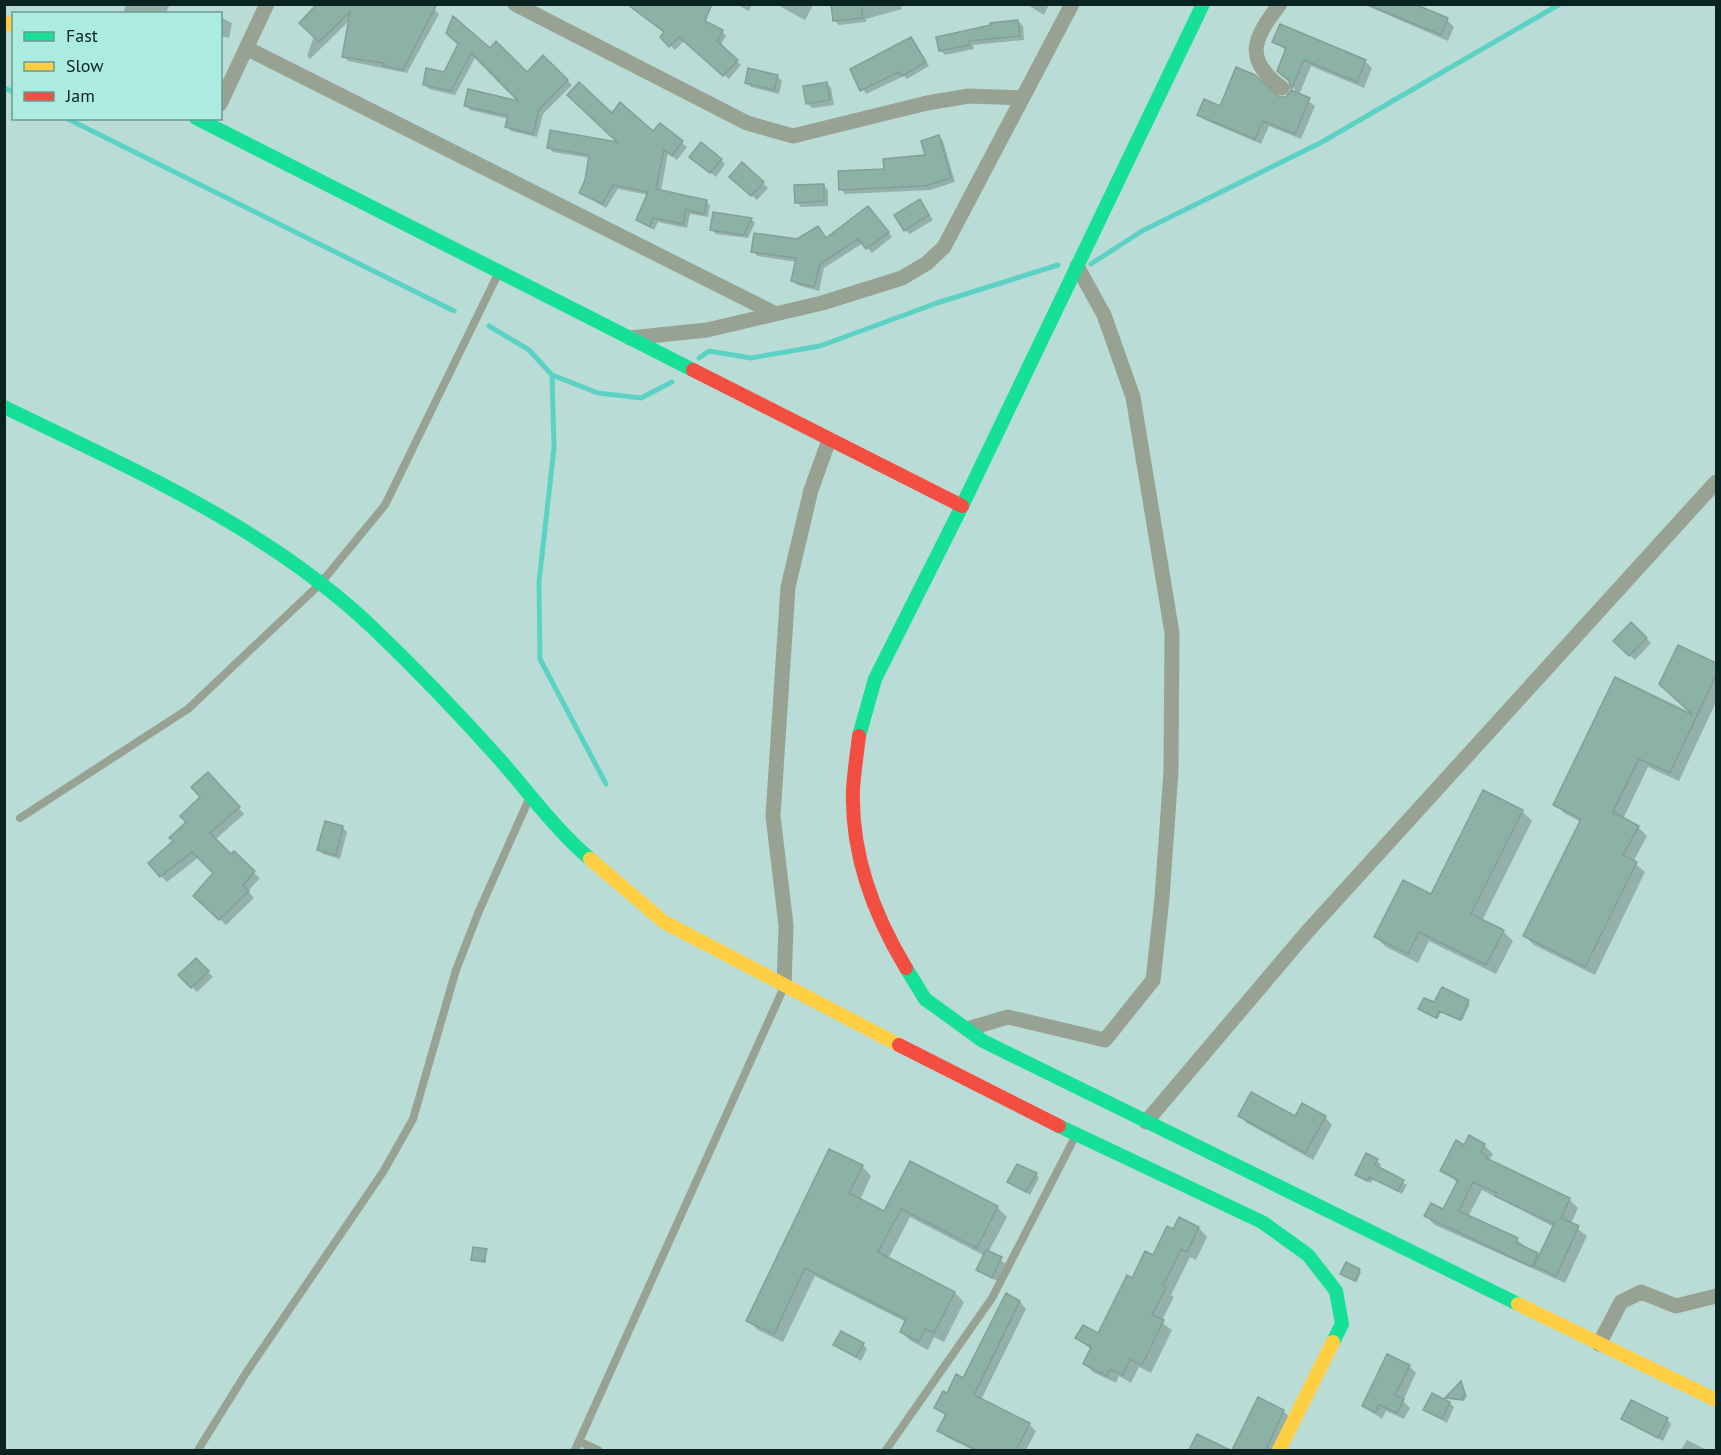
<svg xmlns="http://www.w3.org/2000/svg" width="1721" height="1455" viewBox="0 0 1721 1455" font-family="'PT Sans',sans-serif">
	<rect width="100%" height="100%" fill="#badcd6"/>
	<path fill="#0003" fill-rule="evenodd" d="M126,4H170L165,14H123Z
		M319,4H429L439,14L407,73L348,61L344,56L350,20L310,59L307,56L315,33Z
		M736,4H752L749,11Z
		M776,4H810L812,7L805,20Z
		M833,4H901L902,9L866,19V22L839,25L834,20Z
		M1026,4H1049L1044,15Z
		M1363,4H1410L1447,20L1454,27L1448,41Z
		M220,17L232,23L229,38L220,36Z
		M1018,21L1023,26L1024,40L973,45L974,49L945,55L940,50Z
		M722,31L726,36L720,46L741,65L729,79L685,40L675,50L662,37Z
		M911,39L929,66L907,79L904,76L866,94L852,70Z
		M1274,41L1365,61L1372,68L1364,88L1311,66L1299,95L1315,106L1301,139L1269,126L1261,144L1205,120L1199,114L1298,95L1290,82L1287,51Z
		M460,44L490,50L527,74L543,58L572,85L543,114L537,137L511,131L507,126L509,119L470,110L466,106L523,103L476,56L455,95L429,89L424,84L444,74Z
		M777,76L782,81L779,94L751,87L746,83Z
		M827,83L831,88L834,105L812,108L808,104Z
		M612,115L653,133L660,125L687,147L677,160L668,153L661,191L706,201L710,205L708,217L690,214L687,228L658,222L654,230L637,220L649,195L618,189L606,208L581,193L587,181L590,158L553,152L548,147L622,144Z
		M939,137L943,141L955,182L930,190L845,194L841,189L886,170L927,157Z
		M721,160L725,164L716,177L696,161Z
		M742,164L768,188L757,200L731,177Z
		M823,185L828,190V206L801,207L797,202Z
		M919,201L933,220L910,234L905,230Z
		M872,212L892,237L872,253L863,243L824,268L819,291L797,285L792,281L797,262L757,256L753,251L798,241L818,228L827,239Z
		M751,219L755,223L748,238L716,234L712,230Z
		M1631,624L1651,643L1635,660L1615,641Z
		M1679,647L1716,664V702L1679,781L1648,767L1623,819L1638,827L1647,836L1633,862L1645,872L1595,975L1534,945L1525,936L1581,822L1564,813L1555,804L1616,679L1697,719L1670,693Z
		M214,780L244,814L215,840L260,878L248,891L254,898L226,925L195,896L215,873L199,857L167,882L161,876L175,841Z
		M1522,811L1532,821L1482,921L1503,931L1513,941L1496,974L1429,941L1418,963L1386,947L1376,937L1432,897Z
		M326,823L343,828L347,832L340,859L323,854L319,850Z
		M196,960L213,977L197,992L180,975Z
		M1443,989L1470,1004L1462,1021L1441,1012L1438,1019L1422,1011L1435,1004Z
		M1240,1116L1325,1117L1332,1125L1313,1160L1247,1123Z
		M1484,1145L1493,1154L1489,1160L1569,1199L1578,1208L1571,1224L1587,1236L1565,1283L1435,1225L1426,1216L1444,1211L1458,1183L1442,1170L1465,1147ZM1482,1190L1554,1227L1540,1257L1517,1240L1468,1217Z
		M1367,1155L1381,1164L1379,1168L1407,1185L1402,1194L1373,1179L1371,1183L1361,1178Z
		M911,1163L997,1207L1007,1217L988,1253L1005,1263L997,1281L978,1270L985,1256L910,1217L888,1259L955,1293L964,1302L944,1342L934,1337L928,1350L911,1341L901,1332L906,1322L815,1276L783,1342L758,1330L748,1320L862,1166L871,1176L860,1200L885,1213Z
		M1036,1174L1039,1178L1030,1195L1009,1182Z
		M1180,1219L1199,1228L1207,1237L1196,1260L1190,1257L1171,1295L1174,1297L1161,1322L1172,1330L1151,1373L1139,1367L1131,1383L1119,1376L1116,1383L1093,1372L1085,1364L1092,1350L1077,1338L1099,1335L1133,1280L1174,1231Z
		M486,1250V1263L472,1259Z
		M1347,1264L1361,1272L1357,1282L1344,1276Z
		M1020,1302L1026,1309L981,1400L1029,1424L1036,1431L1026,1450H973L946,1437L939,1430L946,1416L936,1408L964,1380Z
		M863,1344L867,1349L861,1361L835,1345Z
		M1388,1356L1409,1366L1416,1373L1403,1401L1410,1408L1404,1419L1386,1411L1382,1419L1364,1406Z
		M1462,1385L1467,1396L1464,1401L1447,1398Z
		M1259,1399L1283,1411L1290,1417L1273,1450H1233Z
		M1450,1403L1454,1407L1447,1423L1425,1410Z
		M1623,1419H1667L1671,1424L1663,1441Z
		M1687,1440L1707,1450H1681Z"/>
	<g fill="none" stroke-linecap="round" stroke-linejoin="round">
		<path stroke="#5bd2c4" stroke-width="5" d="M4,88L14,92
			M66,118L454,311
			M1091,264L1142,231L1322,142L1560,4
			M489,326L529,350L552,375L554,448L539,582L540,659L606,784
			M699,358L709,351L751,358L820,346L937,303L1058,265
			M552,375L598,393L641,398L672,382"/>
	</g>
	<path fill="#8cb2a6" stroke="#859e97" stroke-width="1.5" d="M317,4H437L403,70L383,66L384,63L342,57L350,12L319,42L299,23Z
		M627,4H712L705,21L723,30L717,41L738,60L723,76L679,37L669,47L660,37L664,32Z
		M831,4H861L863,18L833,21Z
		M1414,4L1448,18L1441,35L1368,5Z
		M453,16L490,48L496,41L527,72L543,55L568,80L539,110L533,134L505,127L508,116L464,106L468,89L518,101L471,53L451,91L423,85L426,68L444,72L458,44L446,33Z
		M1018,20L1020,36L969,41L970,45L939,51L936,37L991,25L990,23Z
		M1280,24L1366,60L1357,82L1304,60L1291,90L1289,81L1277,71L1286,48L1272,42Z
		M911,37L926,62L902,76L899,72L860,91L850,69Z
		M1236,67L1255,75L1280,97H1286L1291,90L1310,98L1295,134L1263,121L1255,139L1197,115L1204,99L1220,106Z
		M748,68L778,75L774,90L745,83Z
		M579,82L612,113L620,102L653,131L660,123L683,141L672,156L664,150L656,189L707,200L704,214L686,210L683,224L653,218L650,227L636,220L648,192L613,185L602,204L579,193L585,180L589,155L547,148L550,130L617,142L567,95Z
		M827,82L830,100L806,104L803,86Z
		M939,135L951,178L925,186L839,190L838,171L884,169L883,159L925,155L921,141Z
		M701,142L722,159L710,173L689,157Z
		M742,162L764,182L751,196L729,177Z
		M824,184V201L795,203L794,185Z
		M920,199L929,215L904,231L894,215Z
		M868,206L889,232L866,249L858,239L820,264L814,287L791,281L796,258L751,252L754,233L797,239L818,226L826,238Z
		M713,212L752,218L744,235L710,230Z
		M1631,622L1647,638L1629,656L1613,641Z
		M1678,645L1716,663V675L1670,773L1639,759L1613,812L1639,826L1623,855L1637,862L1585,967L1523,936L1581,819L1553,805L1615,677L1693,715L1659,684Z
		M208,772L240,807L210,833L231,854L234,851L255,871L243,885L249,891L219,920L193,896L213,873L192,852L160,877L148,863L173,841L169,838L186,822L180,816L200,797L191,787Z
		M1483,790L1523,810L1471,914L1504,930L1486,965L1419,932L1408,954L1374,937L1403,880L1431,894Z
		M325,821L343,826L336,855L317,850Z
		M196,958L209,971L191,988L178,975Z
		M1442,987L1469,1000L1460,1020L1439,1011L1436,1018L1418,1009L1424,998L1434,1002Z
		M1251,1092L1295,1116L1302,1103L1326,1116L1305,1153L1238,1116Z
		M1469,1135L1485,1144L1481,1152L1487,1156L1486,1158L1570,1198L1561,1218L1579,1226L1556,1276L1534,1266L1554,1224L1495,1196L1497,1193L1473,1182L1459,1211L1518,1238L1516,1243L1538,1253L1532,1267L1424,1216L1431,1203L1443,1209L1458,1180L1440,1171L1456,1140L1464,1145Z
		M829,1149L863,1165L849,1193L884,1211L910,1161L998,1206L977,1248L901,1209L878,1252L955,1292L934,1333L925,1329L919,1342L900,1332L906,1319L805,1268L774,1334L746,1321Z
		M1366,1153L1378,1159L1375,1165L1404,1180L1398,1191L1369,1177L1367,1181L1355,1175Z
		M1017,1164L1037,1173L1026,1192L1007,1182Z
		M1179,1217L1199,1227L1187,1252L1181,1249L1163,1286L1166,1288L1152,1315L1164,1320L1142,1365L1130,1359L1123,1375L1110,1369L1107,1376L1083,1364L1091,1347L1075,1338L1083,1325L1098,1333L1127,1275L1132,1278L1145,1251L1153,1255L1167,1226L1173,1229Z
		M473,1247L487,1249L484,1262L471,1260Z
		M986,1250L1002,1257L992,1278L976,1270Z
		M1346,1262L1360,1269L1355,1281L1340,1274Z
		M1006,1293L1020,1301L974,1395L1030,1423L1016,1450H977L937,1431L946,1414L934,1408L943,1391L947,1393L956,1374L963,1378Z
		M841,1331L864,1343L856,1357L833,1345Z
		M1387,1354L1410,1365L1395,1395L1404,1399L1397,1413L1379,1405L1375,1413L1362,1406Z
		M1461,1381L1465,1394L1462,1400L1445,1398Z
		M1432,1393L1450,1402L1442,1419L1423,1410Z
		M1258,1397L1284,1410L1266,1450H1232Z
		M1631,1400L1668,1418L1658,1438L1621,1419Z
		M1197,1434L1230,1450H1189Z"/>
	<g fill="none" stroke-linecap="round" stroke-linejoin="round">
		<path stroke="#98a292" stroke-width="8" d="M20,818L188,709L320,584L385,505L498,274
			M580,1442L598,1450
			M198,1450L246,1373L383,1172L413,1119L456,970L479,911L529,799
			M575,1450L784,987
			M886,1450L992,1298L1076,1135"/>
		<path stroke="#98a292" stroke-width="15" d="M515,4L747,123L793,136L927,103L969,96L1022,98
			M1280,4C1253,39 1243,59 1282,88
			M246,48L774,313
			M220,104L267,4
			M630,338L707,330L822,303L902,278L927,263L944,247L1072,4
			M784,986L786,925L773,816L788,587L811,490L829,440
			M967,1029L1008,1017L1105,1040L1153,980L1162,898L1171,771L1172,633L1133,397L1104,315L1077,266
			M1146,1122L1307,932L1716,482
			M1599,1344L1621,1302L1641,1292L1676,1306L1716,1296"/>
		<path stroke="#16e098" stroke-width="14" d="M196,118L693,370
			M4,407C132,469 268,528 373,628C417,670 461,716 502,762C530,794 557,831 590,859
			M859,736L875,679L962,506L1203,4
			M906,968L925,999L983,1041L1518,1304
			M1059,1126L1262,1222L1308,1255L1336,1291L1342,1324L1333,1342"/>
		<path stroke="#ffcf43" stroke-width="14" d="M4,22L14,26
			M590,859L664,922L899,1045
			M1518,1304L1716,1400
			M1279,1450L1333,1342"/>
		<path stroke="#f24e42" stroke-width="14" d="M693,370L962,506
			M859,736C857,754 854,772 853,790C851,853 874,915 906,968
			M899,1045L1059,1126"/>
	</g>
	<rect width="1721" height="1455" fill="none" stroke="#092420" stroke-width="12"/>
	<rect x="12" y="12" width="210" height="108" fill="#abebe0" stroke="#6a9b93" stroke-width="1.5"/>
	<rect x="24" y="32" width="30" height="9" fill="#16e098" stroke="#6a9b93" stroke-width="1.5"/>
	<text x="66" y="42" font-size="18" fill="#092420">Fast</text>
	<rect x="24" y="62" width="30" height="9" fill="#ffcf43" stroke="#6a9b93" stroke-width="1.5"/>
	<text x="66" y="72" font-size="18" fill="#092420">Slow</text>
	<rect x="24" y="92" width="30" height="9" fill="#f24e42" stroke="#6a9b93" stroke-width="1.5"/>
	<text x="66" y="102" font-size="18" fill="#092420">Jam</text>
</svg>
